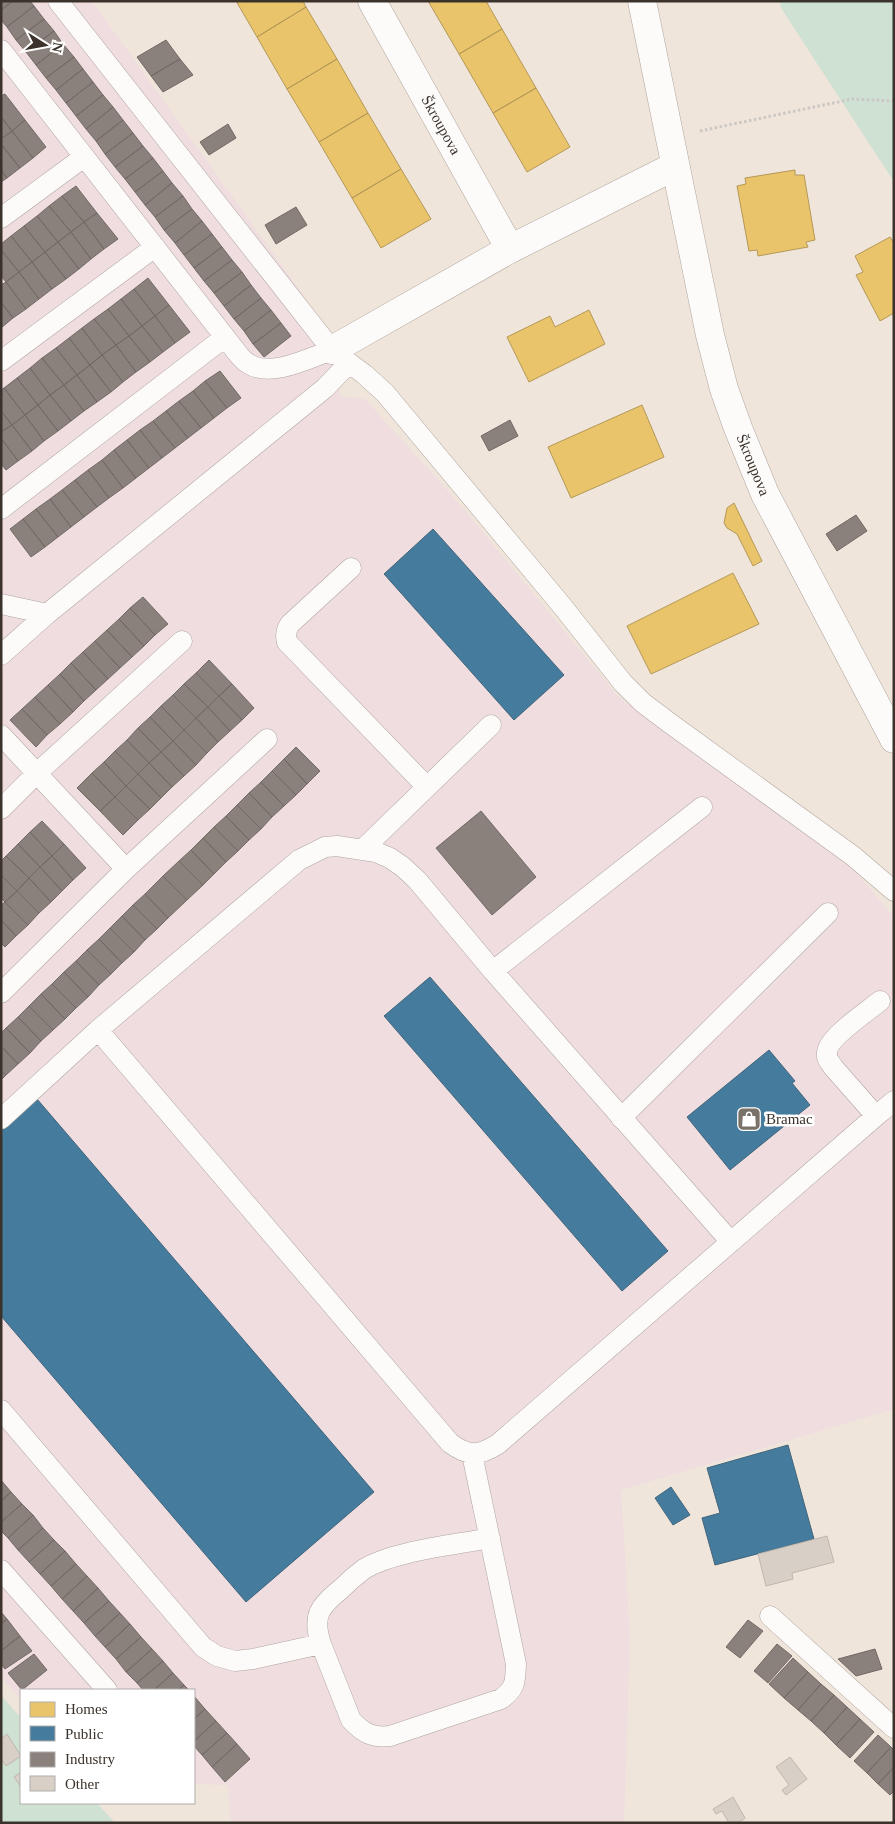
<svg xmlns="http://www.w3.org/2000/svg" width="895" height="1824" viewBox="0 0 895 1824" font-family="'Times New Roman',serif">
	<rect width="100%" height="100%" fill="#f0e5db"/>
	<path fill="#efdddf" d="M1,1H92L339,345L340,396L365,399L458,502L618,696L854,870L894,917V1409L621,1490L630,1637L624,1823H231L228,1785L194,1784V1690H21V1700L1,1676Z"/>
	<path fill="#cfe1d2" d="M780,1H894V182L781,8Z
		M1,1695L21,1718V1803H97L115,1823H1Z"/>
	<path fill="#e9c46a" stroke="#b49857" d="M236,1H303L306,7L257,37Z
		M428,1H486L502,29L459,54Z
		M306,7L337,59L287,89L257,37Z
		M502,29L536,88L493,113L459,54Z
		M337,59L368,113L319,142L287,89Z
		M536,88L570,147L527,172L493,113Z
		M368,113L401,169L352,198L319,142Z
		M401,169L431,219L381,248L352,198Z
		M795,170V175H804L815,240L806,242L808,247L758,256L757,250L749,251L737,186L746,184L745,178Z
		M890,237L894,243V313L880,321L856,275L863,272L855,256Z
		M589,310L605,344L529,382L507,337L550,316L555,327Z
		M642,405L664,457L571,498L548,447Z
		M734,503L762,561L753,566L737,534L727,528L724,523L727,508Z
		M733,573L759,624L651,674L627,626Z"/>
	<path fill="#457b9d" stroke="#42657b" d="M433,529L564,675L514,720L384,574Z
		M430,977L668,1251L622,1291L384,1016Z
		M769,1050L795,1081L792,1083L810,1105L730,1170L687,1117Z
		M37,1099L374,1492L246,1602L1,1316V1129Z
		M788,1445L814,1539L715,1565L702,1518L720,1513L707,1468Z
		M671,1487L690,1515L673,1525L655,1498Z"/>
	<path fill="#8a817c" stroke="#726964" d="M1,1H13L1,10Z
		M13,1H30L34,6L7,27L1,20V10Z
		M34,6L44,19L16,40L7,27Z
		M44,19L54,31L26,52L16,40Z
		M54,31L63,44L36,65L26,52Z
		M166,40L180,59L151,76L137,57Z
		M63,44L74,57L46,78L36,65Z
		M74,57L83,69L56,90L46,78Z
		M180,59L193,75L163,92L151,76Z
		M83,69L93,82L66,103L56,90Z
		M93,82L103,95L76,116L66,103Z
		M5,94L25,120L12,131L1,117V96Z
		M103,95L113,107L86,129L76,116Z
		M113,107L123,120L96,141L86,129Z
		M1,117L12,131L1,139Z
		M25,120L46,147L33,158L12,131Z
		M123,120L133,133L105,154L96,141Z
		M228,124L236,138L209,155L200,142Z
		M12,131L33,158L20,168L1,144V139Z
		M133,133L143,146L115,167L105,154Z
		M1,144L20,168L7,178L1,170Z
		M143,146L153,158L125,179L115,167Z
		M153,158L163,171L135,192L125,179Z
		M1,170L7,178L1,182Z
		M163,171L172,183L145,205L135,192Z
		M172,183L183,196L155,217L145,205Z
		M76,186L97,213L84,222L62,196Z
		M62,196L84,222L71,232L49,206Z
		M183,196L192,209L164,230L155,217Z
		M49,206L71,232L58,242L37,216Z
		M296,207L307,225L276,244L265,225Z
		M192,209L202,221L175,243L164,230Z
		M97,213L118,239L104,249L84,222Z
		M37,216L58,242L45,252L24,226Z
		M202,221L212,234L184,255L175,243Z
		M84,222L104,249L91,259L71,232Z
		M24,226L45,252L32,262L11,236Z
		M71,232L91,259L79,269L58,242Z
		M212,234L222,247L194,268L184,255Z
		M11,236L32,262L19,272L1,250V244Z
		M58,242L79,269L66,279L45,252Z
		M222,247L232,260L204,281L194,268Z
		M1,250L19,272L6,282L1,276Z
		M45,252L66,279L52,289L32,262Z
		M232,260L242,272L214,293L204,281Z
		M32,262L52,289L39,299L19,272Z
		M19,272L39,299L26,309L6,282Z
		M242,272L251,285L224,306L214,293Z
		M148,278L169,305L155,316L134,289Z
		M6,282L26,309L13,318L1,302V285Z
		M251,285L261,298L234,319L224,306Z
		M134,289L155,316L142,326L121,299Z
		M261,298L271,310L244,331L234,319Z
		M121,299L142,326L129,336L108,309Z
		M1,302L13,318L1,328Z
		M169,305L190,332L175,343L155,316Z
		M108,309L129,336L116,345L94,319Z
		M271,310L281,323L253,344L244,331Z
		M155,316L175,343L163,352L142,326Z
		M94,319L116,345L102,355L82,328Z
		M281,323L291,336L264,357L253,344Z
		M142,326L163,352L150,362L129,336Z
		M82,328L102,355L90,365L69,338Z
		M129,336L150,362L136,372L116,345Z
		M69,338L90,365L77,375L56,348Z
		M116,345L136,372L123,382L102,355Z
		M56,348L77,375L64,385L42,358Z
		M102,355L123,382L111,392L90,365Z
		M42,358L64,385L50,395L30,368Z
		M90,365L111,392L97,402L77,375Z
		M30,368L50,395L38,405L17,378Z
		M220,371L241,398L227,408L205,381Z
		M77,375L97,402L84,411L64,385Z
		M17,378L38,405L25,415L4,388Z
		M205,381L227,408L214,418L193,391Z
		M64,385L84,411L71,421L50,395Z
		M4,388L25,415L12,425L1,411V390Z
		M193,391L214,418L201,428L179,401Z
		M50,395L71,421L58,431L38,405Z
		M179,401L201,428L188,438L166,411Z
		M38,405L58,431L44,441L25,415Z
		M1,411L12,425L1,432Z
		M166,411L188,438L175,448L153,421Z
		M25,415L44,441L32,451L12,425Z
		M510,420L518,436L489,451L481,436Z
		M153,421L175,448L162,458L140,430Z
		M12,425L32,451L18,461L1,438V432Z
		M140,430L162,458L149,468L127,440Z
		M1,438L18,461L6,470L1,464Z
		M127,440L149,468L136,478L114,450Z
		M114,450L136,478L123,488L102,460Z
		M102,460L123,488L109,498L88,470Z
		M88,470L109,498L97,507L75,480Z
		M75,480L97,507L84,517L62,490Z
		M62,490L84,517L71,527L50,499Z
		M50,499L71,527L58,537L36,509Z
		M36,509L58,537L45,547L23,519Z
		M856,515L867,531L837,551L826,534Z
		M23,519L45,547L31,557L10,529Z
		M143,597L168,624L155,635L130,608Z
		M130,608L155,635L144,646L119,619Z
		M119,619L144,646L132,657L107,630Z
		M107,630L132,657L120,668L95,641Z
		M95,641L120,668L108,679L83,652Z
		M83,652L108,679L96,690L71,663Z
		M209,660L232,684L219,696L196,673Z
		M71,663L96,690L84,701L60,674Z
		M196,673L219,696L208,707L184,684Z
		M60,674L84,701L73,712L48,685Z
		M184,684L208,707L196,718L173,695Z
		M232,684L254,708L242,720L219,696Z
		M48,685L73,712L60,724L35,697Z
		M173,695L196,718L184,730L161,706Z
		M219,696L242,720L230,731L208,707Z
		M35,697L60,724L47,735L22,709Z
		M161,706L184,730L173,741L150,717Z
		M208,707L230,731L218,742L196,718Z
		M22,709L47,735L36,747L10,720Z
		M150,717L173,741L161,752L138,728Z
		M196,718L218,742L207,753L184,730Z
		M138,728L161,752L149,763L127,740Z
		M184,730L207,753L196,765L173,741Z
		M127,740L149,763L138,774L115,751Z
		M173,741L196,765L184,776L161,752Z
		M296,747L320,771L307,784L284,759Z
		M115,751L138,774L126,786L104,762Z
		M161,752L184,776L172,787L149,763Z
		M284,759L307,784L296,795L272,771Z
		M104,762L126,786L115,797L92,773Z
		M149,763L172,787L161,798L138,774Z
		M272,771L296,795L284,806L261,782Z
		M92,773L115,797L100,811L77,788Z
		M138,774L161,798L150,809L126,786Z
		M261,782L284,806L272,817L249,793Z
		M126,786L150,809L138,820L115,797Z
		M249,793L272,817L261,829L237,805Z
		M115,797L138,820L123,835L100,811Z
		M237,805L261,829L249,840L226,816Z
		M481,811L536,877L492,915L436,848Z
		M226,816L249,840L238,851L214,827Z
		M42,821L64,844L52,856L30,832Z
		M214,827L238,851L226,862L203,838Z
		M30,832L52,856L40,867L18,844Z
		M203,838L226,862L214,874L191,850Z
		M18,844L40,867L29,878L6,856Z
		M64,844L86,868L73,880L52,856Z
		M191,850L214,874L203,885L179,861Z
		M6,856L29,878L17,891L1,875V861Z
		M52,856L73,880L62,891L40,867Z
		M179,861L203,885L187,900L163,876Z
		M40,867L62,891L51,902L29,878Z
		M1,875L17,891L5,902L1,898Z
		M163,876L187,900L168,918L145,894Z
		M29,878L51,902L39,913L17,891Z
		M17,891L39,913L28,925L5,902Z
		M145,894L168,918L157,929L133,905Z
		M5,902L28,925L16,936L1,920V905Z
		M133,905L157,929L145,940L122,916Z
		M122,916L145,940L134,952L110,928Z
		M1,920L16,936L5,947L1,943Z
		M110,928L134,952L122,963L99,939Z
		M99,939L122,963L111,974L87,950Z
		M87,950L111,974L99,985L76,961Z
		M76,961L99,985L88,997L64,972Z
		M64,972L88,997L76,1008L52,984Z
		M52,984L76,1008L65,1019L41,994Z
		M41,994L65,1019L53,1030L29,1006Z
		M29,1006L53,1030L41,1041L18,1017Z
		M18,1017L41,1041L30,1053L6,1028Z
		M6,1028L30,1053L18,1064L1,1046V1033Z
		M1,1046L18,1064L6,1075L1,1070Z
		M1,1070L6,1075L1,1080Z
		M1,1480L11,1492L1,1501Z
		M11,1492L22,1504L1,1522V1501Z
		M22,1504L33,1515L8,1538L1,1531V1522Z
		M33,1515L43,1528L18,1550L8,1538Z
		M43,1528L54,1540L29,1562L18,1550Z
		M54,1540L65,1551L40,1574L29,1562Z
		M65,1551L76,1564L51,1586L40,1574Z
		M76,1564L87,1576L62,1599L51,1586Z
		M87,1576L98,1588L73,1611L62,1599Z
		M98,1588L109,1601L84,1623L73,1611Z
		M109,1601L120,1613L95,1636L84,1623Z
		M1,1612L7,1619L1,1624Z
		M120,1613L130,1624L105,1647L95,1636Z
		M7,1619L20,1636L1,1651V1624Z
		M748,1620L763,1631L740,1658L726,1647Z
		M130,1624L141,1637L116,1659L105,1647Z
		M20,1636L32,1651L5,1669L1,1664V1651Z
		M141,1637L152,1649L126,1672L116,1659Z
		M777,1644L792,1656L768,1683L754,1671Z
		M152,1649L163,1661L137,1683L126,1672Z
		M875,1649L882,1669L856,1676L838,1659Z
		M34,1654L47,1670L22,1690L8,1673Z
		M793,1658L808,1672L784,1698L769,1684Z
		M163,1661L173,1673L154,1690H143L137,1683Z
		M808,1672L821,1684L798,1710L784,1698Z
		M173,1673L184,1685L178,1690H154Z
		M821,1684L834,1695L811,1721L798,1710Z
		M184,1685L189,1690H178Z
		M834,1695L847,1707L824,1733L811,1721Z
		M194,1696L205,1709L194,1719Z
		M847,1707L860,1719L836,1745L824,1733Z
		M205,1709L216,1721L194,1741V1719Z
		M860,1719L874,1732L850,1758L836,1745Z
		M216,1721L227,1733L202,1755L194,1746V1741Z
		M227,1733L237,1744L212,1767L202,1755Z
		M878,1735L891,1747L867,1773L854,1761Z
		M237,1744L250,1759L225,1782L212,1767Z
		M891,1747L894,1750V1767L878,1784L867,1773Z
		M894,1767V1791L890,1795L878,1784Z"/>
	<path fill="#d8cfc7" stroke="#bfb6af" d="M827,1536L834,1562L792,1573L793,1579L766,1586L758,1554Z
		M7,1734L21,1756L6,1766L1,1759V1739Z
		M790,1757L807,1779L786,1795L782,1790L789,1785L776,1767Z
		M21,1772V1787L14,1777Z
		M733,1797L745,1818L738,1823H729L722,1811L716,1814L713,1809Z"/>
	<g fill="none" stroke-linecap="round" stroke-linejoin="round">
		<g stroke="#afa69e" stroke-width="21">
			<path id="lane" d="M1,50L235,350C239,355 243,361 249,364C271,378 309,358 332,350
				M1,218L84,157
				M1,361L155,247
				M349,363L364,374L385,393L563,607L623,683L643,703L671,724L853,856L894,891
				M1,509L225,337
				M351,568L290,624C286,630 285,635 287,642L427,787
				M1,604L47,614
				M1,655L47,614L325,388L349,363L332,350L58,1
				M1,735L126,869L1,993
				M1,809L37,773L182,641
				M363,849L491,725
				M126,869L267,739
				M493,971L702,807
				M876,1116L833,1067C830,1062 826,1059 827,1053C827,1038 868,1011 880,1001
				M621,1118L828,913
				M1,1119L98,1030
				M731,1242L493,971L417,880L403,867L390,858L376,852L337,846L325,847L299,860L98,1030L450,1443C469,1457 479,1456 498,1444L876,1116L894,1101
				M1,1410L203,1647L217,1656L235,1661L253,1659L321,1644L351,1720C363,1733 372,1738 390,1736L501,1699C516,1688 515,1682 516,1664L472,1454
				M1,1570L107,1690
				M770,1616L894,1728
				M321,1644C312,1616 319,1607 341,1589C348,1582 356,1575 364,1569C393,1551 455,1545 490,1538"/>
		</g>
		<g stroke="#afa69e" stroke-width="29">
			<g id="street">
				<path id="s1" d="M372,1L510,249"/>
				<path d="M332,350L510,249L675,166"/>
			</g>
		</g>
		<g stroke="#afa69e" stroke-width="29">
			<g id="secondary">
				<path id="s2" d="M642,1L710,335L724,389L738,428L765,494L894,739"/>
			</g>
		</g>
		<path stroke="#cbc7c3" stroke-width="3" stroke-dasharray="2.5 2.5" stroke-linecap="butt" d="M700,131L852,99L894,101"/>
		<use href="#lane" stroke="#fdfbfa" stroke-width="20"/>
		<use href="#street" stroke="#fdfbfa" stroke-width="28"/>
		<use href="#secondary" stroke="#fdfbfa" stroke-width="28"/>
	</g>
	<defs>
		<g id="shop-square" transform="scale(1.25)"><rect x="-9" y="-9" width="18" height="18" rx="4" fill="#7a7169" stroke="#fff"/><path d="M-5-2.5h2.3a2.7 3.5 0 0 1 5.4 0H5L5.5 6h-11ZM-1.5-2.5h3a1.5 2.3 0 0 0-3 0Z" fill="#fff"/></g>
	</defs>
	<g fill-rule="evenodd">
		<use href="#shop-square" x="749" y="1119"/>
	</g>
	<g text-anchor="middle" stroke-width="5" stroke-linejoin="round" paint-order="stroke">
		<g font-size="15" fill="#3a322b" stroke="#fff">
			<text dy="5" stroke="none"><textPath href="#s1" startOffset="142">Škroupova</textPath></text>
			<text dy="5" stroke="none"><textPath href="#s2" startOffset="478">Škroupova</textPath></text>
		</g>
		<g font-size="15" fill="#3a322b" stroke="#fff" text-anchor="start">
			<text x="766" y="1124">Bramac</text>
		</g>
	</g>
	<rect width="895" height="1824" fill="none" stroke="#3a322b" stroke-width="5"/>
	<rect x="20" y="1689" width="175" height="115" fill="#ffffff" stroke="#b0adaa"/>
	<rect x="30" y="1702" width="25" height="15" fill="#e9c46a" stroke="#b0adaa"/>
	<text x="65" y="1714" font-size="15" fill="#3a322b">Homes</text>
	<rect x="30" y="1726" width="25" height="15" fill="#457b9d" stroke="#b0adaa"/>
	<text x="65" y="1739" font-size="15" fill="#3a322b">Public</text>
	<rect x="30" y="1752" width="25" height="15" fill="#8a817c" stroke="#b0adaa"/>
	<text x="65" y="1764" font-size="15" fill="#3a322b">Industry</text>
	<rect x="30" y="1776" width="25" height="15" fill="#d8cfc7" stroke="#b0adaa"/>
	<text x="65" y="1789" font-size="15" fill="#3a322b">Other</text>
	<g transform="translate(45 45) rotate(101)" stroke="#ffffff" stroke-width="4" paint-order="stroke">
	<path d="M0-4L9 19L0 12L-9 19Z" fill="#3a322b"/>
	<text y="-8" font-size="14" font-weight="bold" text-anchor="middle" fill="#3a322b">N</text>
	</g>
</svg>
